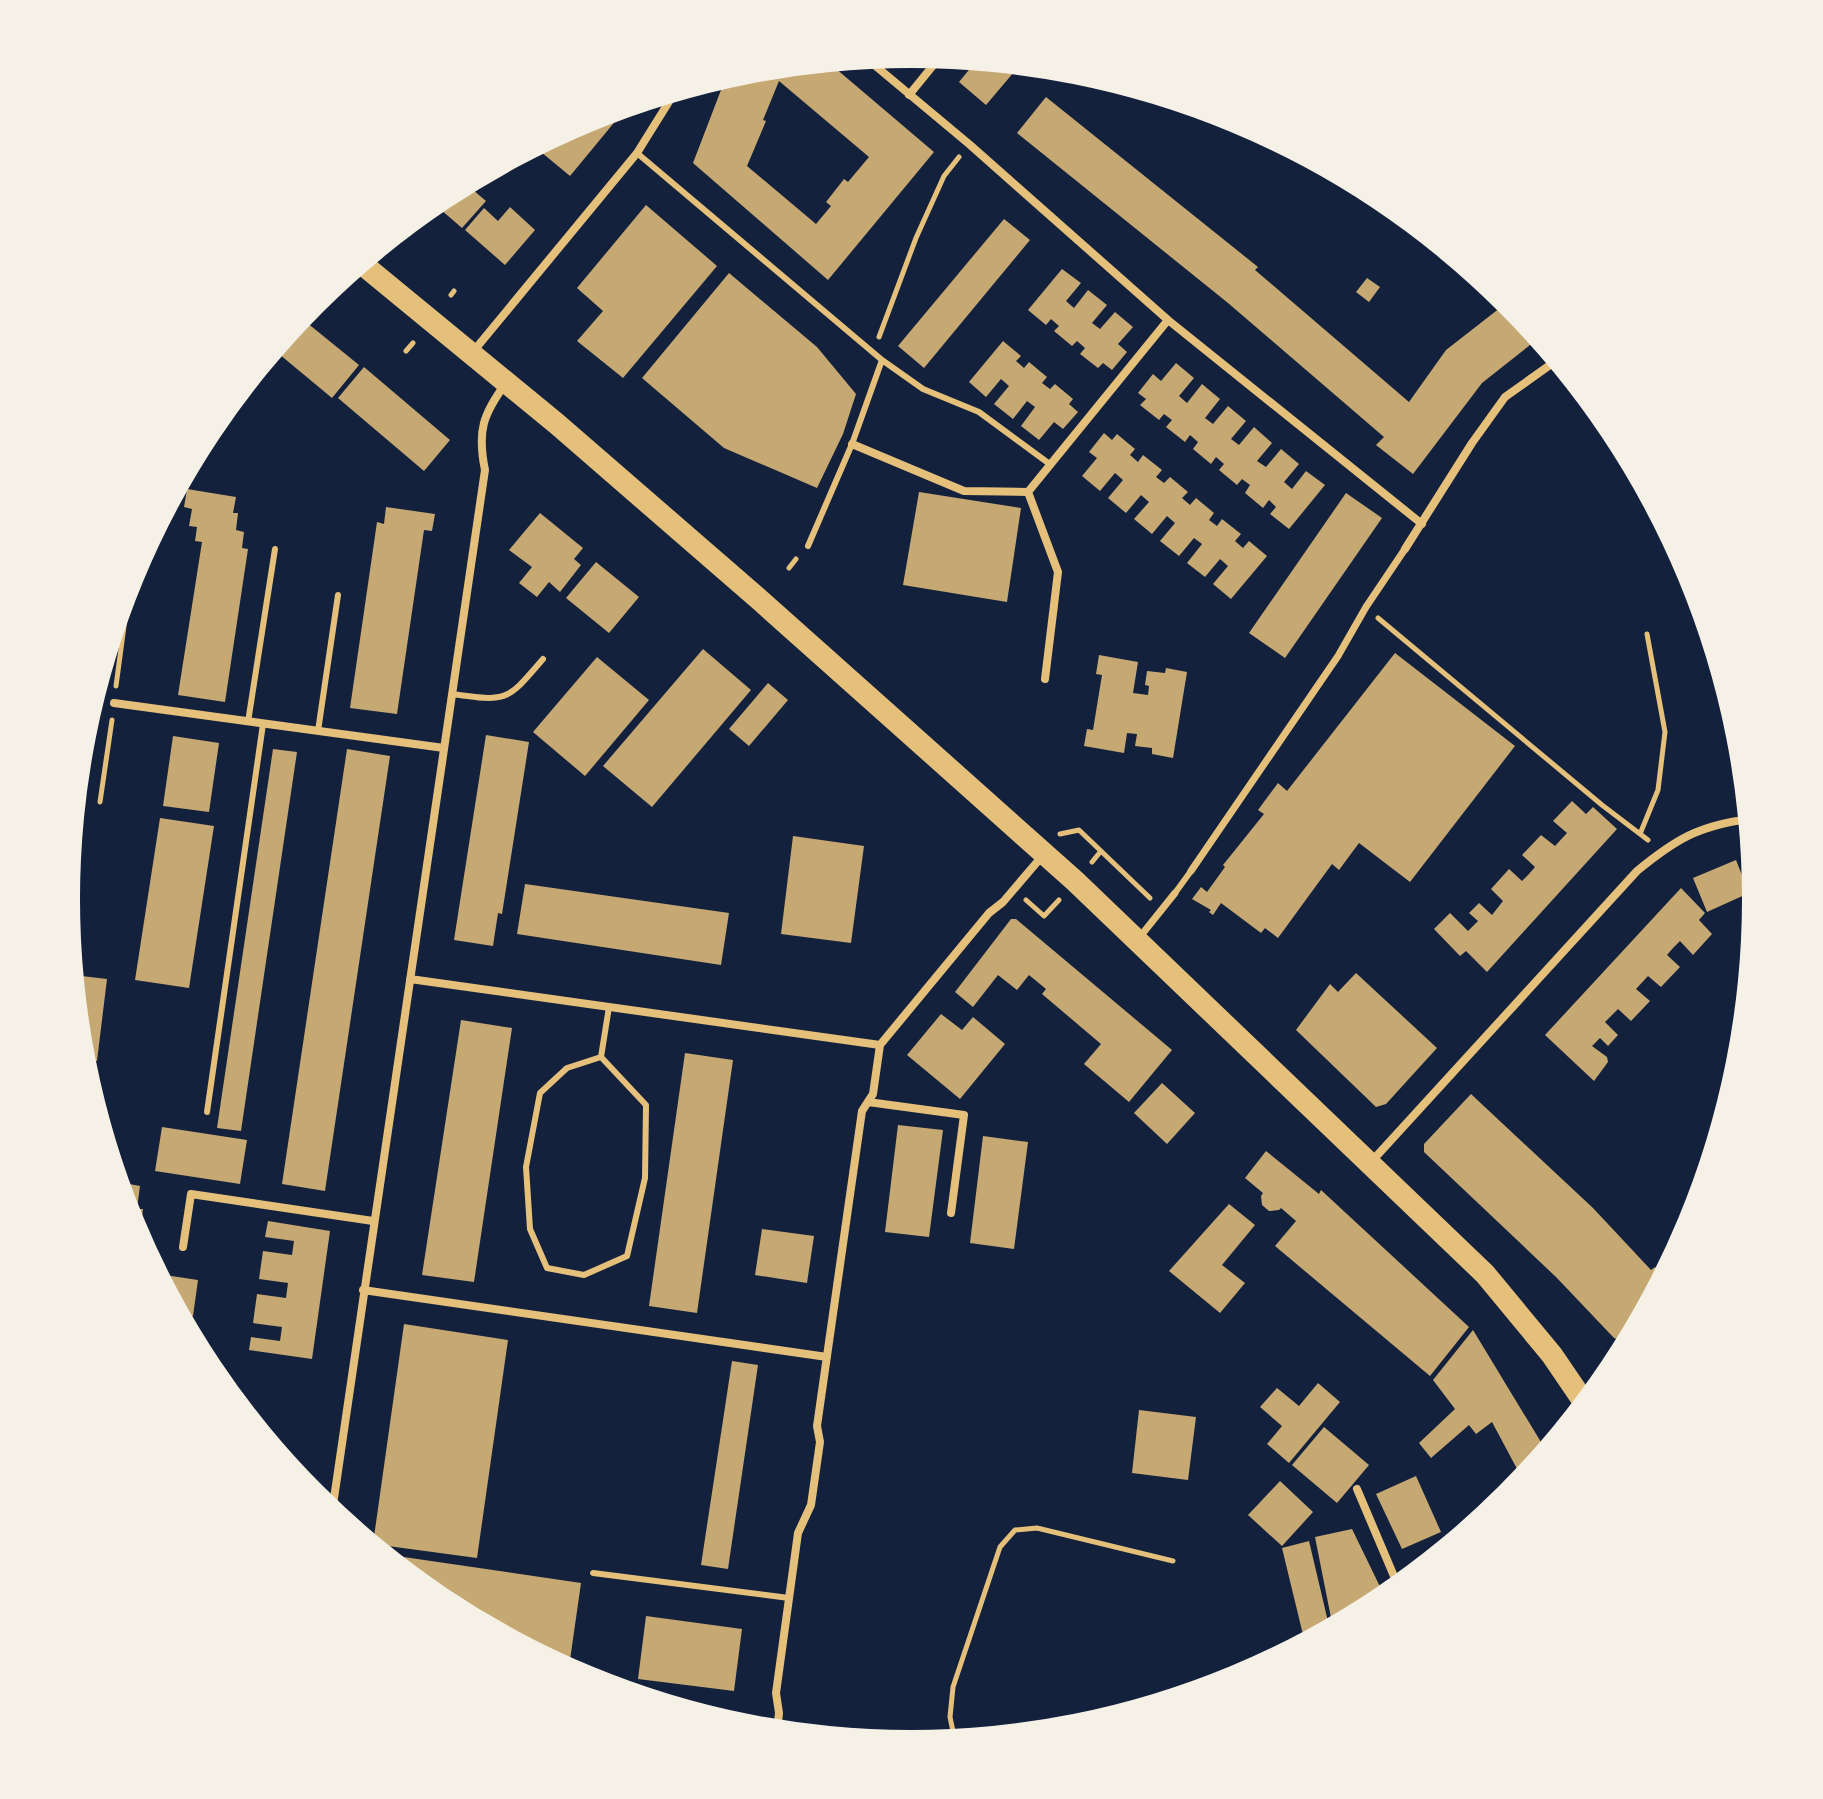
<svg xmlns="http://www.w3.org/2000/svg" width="1823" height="1799" viewBox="0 0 1823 1799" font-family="'Varela Round',sans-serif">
	<rect width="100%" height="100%" fill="#14213d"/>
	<path fill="#c6a872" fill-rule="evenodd" d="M977,60L1020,65L986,105L959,82Z
		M828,62L934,152L828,280L693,163L726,77L747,70ZM779,81L869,157L848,182L844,179L826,202L831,206L816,224L747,166L766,121L763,120Z
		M1046,97L1258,267L1255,270L1409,402L1446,350L1505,304L1479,284L1482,279L1510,302L1539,338L1482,383L1413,474L1376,445L1384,437L1228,303L1017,133Z
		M627,107L570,176L535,147L588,118Z
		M1348,179L1382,197L1435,240L1431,246Z
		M466,184L486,201L462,228L433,203Z
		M646,205L717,266L623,378L577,341L603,311L577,288Z
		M510,207L535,230L505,265L465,230L484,208L498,221Z
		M1004,219L1030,240L924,368L898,346Z
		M1062,269L1081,283L1066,301L1074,308L1088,290L1107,305L1092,323L1100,329L1115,312L1133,327L1118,344L1127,352L1112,370L1103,363L1098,368L1080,354L1085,348L1077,341L1072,346L1054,331L1059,326L1051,319L1046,325L1028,310Z
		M729,273L817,347L856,394L843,434L817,488L724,448L642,378Z
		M1367,278L1380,287L1369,302L1356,292Z
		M306,322L359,365L332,398L279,354Z
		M1003,341L1021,356L1016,361L1024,368L1029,362L1047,377L1042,383L1050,389L1055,384L1073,399L1069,404L1078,412L1063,429L1054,422L1039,440L1021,426L1035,407L1027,401L1013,419L994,404L1009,386L1001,379L986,397L969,382Z
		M1176,363L1194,378L1179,396L1187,403L1202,384L1220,399L1205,418L1213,424L1228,406L1246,421L1231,439L1239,445L1254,427L1272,443L1257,461L1266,467L1281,449L1299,464L1284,482L1292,489L1306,471L1325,485L1289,529L1270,514L1276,507L1269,500L1263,508L1245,493L1250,485L1242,479L1237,485L1219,470L1224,464L1216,457L1211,464L1193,449L1198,442L1190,435L1185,442L1166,427L1172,420L1164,414L1159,420L1140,405L1146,399L1138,393L1153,374L1161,381Z
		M364,367L450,440L424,471L338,398Z
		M1104,433L1112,440L1117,434L1135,449L1130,455L1138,462L1143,455L1162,470L1156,477L1164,483L1170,477L1188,492L1182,498L1190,505L1196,498L1214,513L1209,520L1217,526L1222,519L1241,534L1235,541L1243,548L1249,541L1267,556L1231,599L1213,584L1228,566L1220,559L1205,577L1187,563L1202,544L1194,538L1179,556L1160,541L1175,523L1167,516L1152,534L1134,519L1149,502L1141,495L1126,513L1108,498L1123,480L1115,473L1100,491L1082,476L1097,458L1089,452Z
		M187,489L236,497L233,513H238L236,530L244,532L242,548L248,549L225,702L178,695L202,542L195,541L197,527L189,526L192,509L184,507Z
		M919,492L1021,508L1007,602L903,585Z
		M1346,493L1382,518L1285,658L1249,633Z
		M386,507L435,514L432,531L424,530L397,714L350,708L377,522L384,524Z
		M540,513L583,548L574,559L581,565L560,592L549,582L537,597L519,583L532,567L509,550Z
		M596,562L639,597L609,633L566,598Z
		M703,649L751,690L652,807L603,766Z
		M1395,653L1515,746L1410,882L1359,843L1339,870L1332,864L1278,938L1265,928L1261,933L1221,903L1213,915L1209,912L1211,910L1192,899L1201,887L1207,892L1225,867L1223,865L1264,814L1258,810L1278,783L1287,791Z
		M1099,655L1138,662L1133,693L1148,695L1149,686L1145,685L1147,671L1165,673L1166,668L1187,672L1173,758L1152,754V748L1135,746L1137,734L1127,733L1124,753L1084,746L1087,729L1093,730L1102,675L1096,674Z
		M597,657L649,700L585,776L533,732Z
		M768,683L788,700L749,746L729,729Z
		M486,735L529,742L502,914L498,913L493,946L454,940Z
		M173,736L219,743L209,812L163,806Z
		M1739,741H1741L1745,773H1739Z
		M273,749L297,752L241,1131L217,1128Z
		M347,749L390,756L325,1191L282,1184Z
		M1572,801L1586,814L1593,807L1617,829L1487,972L1466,951L1460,956L1434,929L1450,913L1468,931L1478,921L1469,913L1479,903L1492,915L1503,901L1491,889L1509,869L1522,881L1529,874L1535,867L1522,855L1541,835L1555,846L1567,833L1553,821Z
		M160,818L214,826L189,988L135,980Z
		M793,836L864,846L851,943L781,934Z
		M1736,860L1749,893L1707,912L1693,878Z
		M525,884L729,913L721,965L517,934Z
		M1681,888L1705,913L1699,920L1712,934L1693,955L1680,941L1673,948L1667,955L1680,967L1661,987L1648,976L1636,989L1650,1001L1631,1021L1618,1009L1605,1022L1618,1035L1608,1046L1600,1038L1592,1046L1607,1057L1608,1062L1594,1081L1545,1035Z
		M1011,919H1016L1172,1050L1129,1102L1084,1064L1101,1044L1042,994L1046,989L1029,975L1017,990L998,975L973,1007L955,992Z
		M1356,973L1437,1048L1386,1104L1376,1107L1296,1030L1330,984L1338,992Z
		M73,975L107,979L97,1061L82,1059Z
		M941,1014L962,1030L973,1017L1005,1044L960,1099L907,1055Z
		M461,1020L512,1028L474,1282L422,1275Z
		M685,1053L733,1060L697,1313L649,1306Z
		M1162,1083L1195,1113L1167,1144L1134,1113Z
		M1471,1094L1593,1208L1651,1270L1655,1267L1664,1276L1634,1332L1622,1341L1614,1338L1556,1277L1424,1152V1144Z
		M898,1125L943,1130L929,1237L885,1232Z
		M162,1127L247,1140L240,1184L155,1171Z
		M983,1136L1028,1142L1014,1249L970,1243Z
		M1266,1151L1319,1194L1321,1190L1469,1327L1430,1376L1275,1246L1296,1221L1281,1208L1279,1210L1269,1211L1262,1205L1261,1196L1263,1193L1245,1178Z
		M118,1182L140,1186L137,1209H143L140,1233L135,1232L130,1223Z
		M1705,1184L1698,1206L1689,1194Z
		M1229,1204L1255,1225L1222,1265L1245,1283L1220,1313L1169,1271Z
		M268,1221L330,1231L312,1359L249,1350L251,1337L280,1341L282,1327L253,1323L257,1294L286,1298L288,1283L259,1279L263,1251L292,1255L294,1241L265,1237Z
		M762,1229L814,1236L807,1283L755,1275Z
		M158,1274L198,1280L193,1316L179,1314Z
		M404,1324L508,1340L477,1558L373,1544Z
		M1473,1330L1547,1452L1523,1480L1492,1422L1476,1434L1469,1425L1431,1458L1419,1443L1455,1409L1433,1380Z
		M732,1361L758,1365L728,1569L701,1565Z
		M1318,1383L1340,1402L1289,1463L1267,1444L1282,1426L1260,1407L1277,1388L1299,1406Z
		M1139,1410L1196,1417L1188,1480L1132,1473Z
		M1324,1427L1369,1465L1337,1503L1292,1465Z
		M1416,1476L1441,1532L1402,1549L1376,1494Z
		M1280,1481L1313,1512L1282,1546L1248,1515Z
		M1519,1485L1509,1498L1495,1509L1491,1502Z
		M1352,1529L1386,1599L1333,1628L1315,1537Z
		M1309,1541L1330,1630L1305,1643L1282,1548Z
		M383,1554L581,1583L569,1667L560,1666L441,1602Z
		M646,1616L742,1629L734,1691L638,1679Z"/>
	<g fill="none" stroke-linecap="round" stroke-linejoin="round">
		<path stroke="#e5c07b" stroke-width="5" d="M451,295L454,291
			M879,337L916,238L944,176L959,157
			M406,351L413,343
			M789,568L796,559
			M1378,618L1602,805L1648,840
			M116,686L127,604H122
			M100,802L112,720
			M1060,834L1079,830L1150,898
			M1640,834L1658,790L1665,732L1647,634
			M1092,862L1101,851
			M1026,900L1044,916L1059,900
			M955,1741L950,1717L953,1687L1000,1547L1015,1530L1037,1528L1173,1561"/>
		<path stroke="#e5c07b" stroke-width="6" d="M637,153L882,360L852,444L808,546
			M882,360L923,389L979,412L1051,465
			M452,694C508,702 507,701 543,659
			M248,722L275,549
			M318,731L338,595
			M1175,893L1191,871
			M601,1057L567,1068L540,1093L526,1167L530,1229L547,1268L584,1275L627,1256L645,1178L646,1105L601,1057L609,1007
			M87,1080L97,1082
			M207,1112L263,724
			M593,1573L789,1598"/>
		<path stroke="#e5c07b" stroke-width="7" d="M1191,871L1338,656L1366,607L1405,549
			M1139,938L1175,893"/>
		<path stroke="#e5c07b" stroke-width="8" d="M866,58L969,144L1168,320L1422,524
			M909,95L940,57
			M472,353L637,153L675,92
			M852,444L964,491L1028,492
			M1405,549L1472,443L1505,397L1557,360
			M1045,679L1058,572L1028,492L1168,320
			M114,703L444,748
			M410,979L880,1045
			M868,1102L964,1115L951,1213
			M1372,1161L1637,871C1676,839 1698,826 1749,819
			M183,1247L191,1194L373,1221
			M363,1290L827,1357
			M1357,1489L1399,1588
			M332,1512L485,470C477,431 483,414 506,383
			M777,1732L779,1713L776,1693L798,1533L811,1505L820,1442L817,1426L862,1111L873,1094L880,1045L989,913L1003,902L1044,854"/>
		<path stroke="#e5c07b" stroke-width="22" d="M361,263L557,424L761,601L1075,881L1485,1274L1552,1355L1586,1405"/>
	</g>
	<path d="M0 0H1823V1799H0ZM80 899a831 831 0 1 1 1662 0a831 831 0 1 1-1662 0Z" fill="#f6f1e7" fill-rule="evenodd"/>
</svg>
